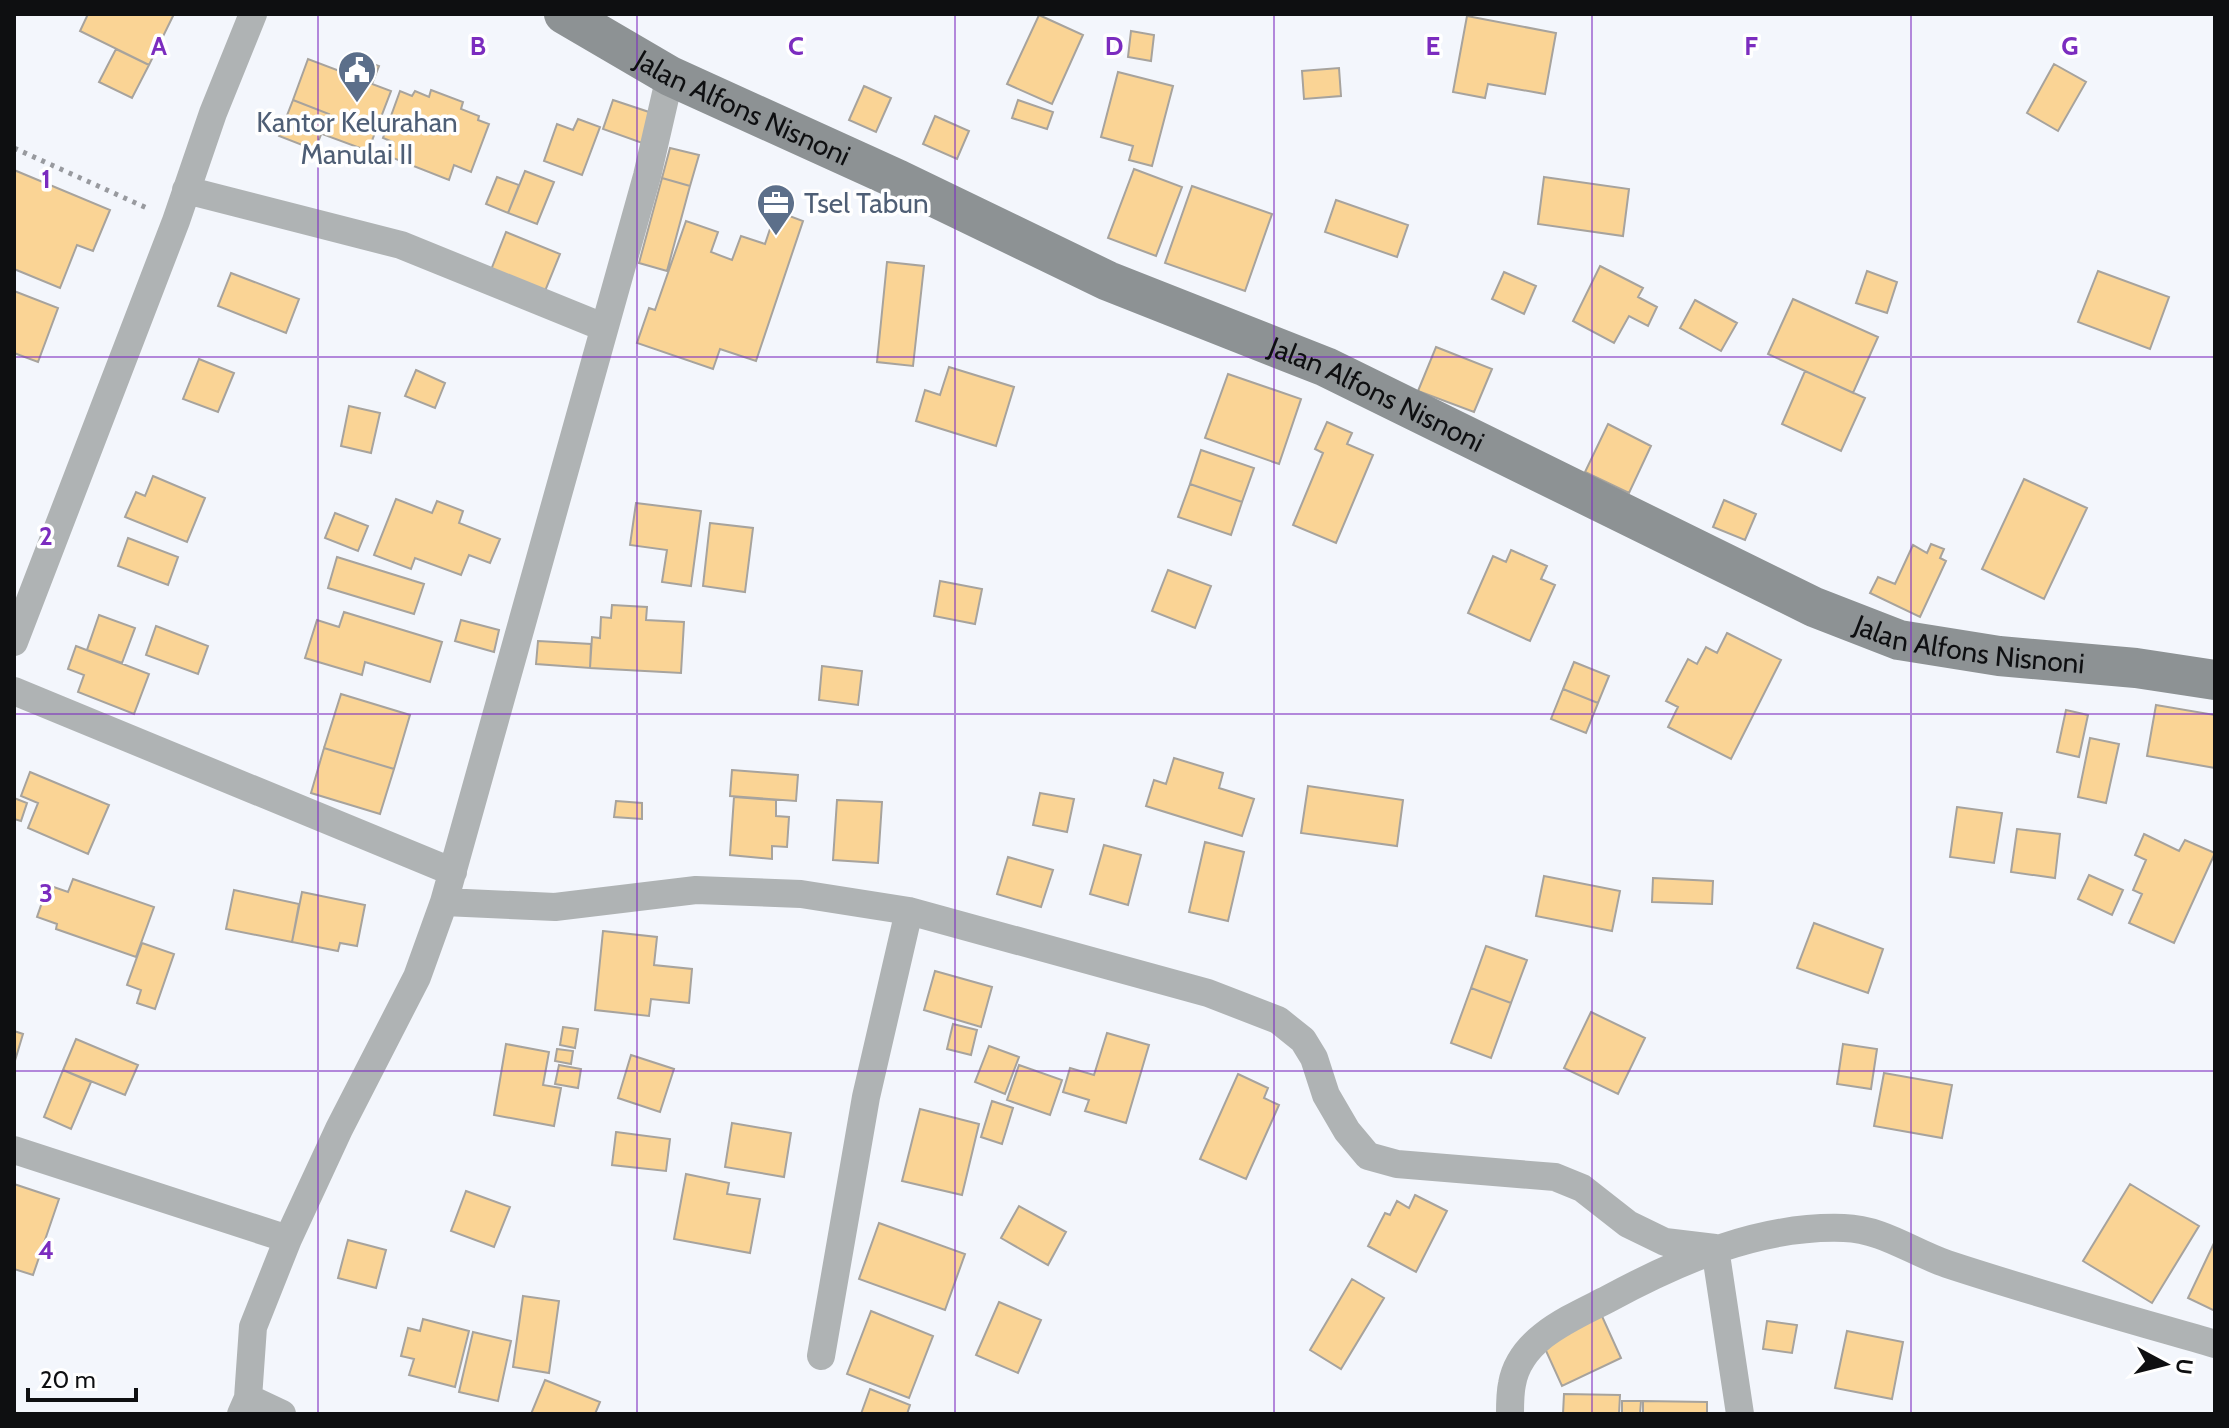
<svg xmlns="http://www.w3.org/2000/svg" width="2229" height="1428" viewBox="0 0 2229 1428" font-family="Cabin,sans-serif">
	<rect width="100%" height="100%" fill="#f3f6fc"/>
	<path fill="#fad495" stroke="#a7a39d" stroke-width="2" d="M88,14H174L149,65L80,31Z
		M1039,15L1083,35L1052,104L1007,84Z
		M1467,16L1556,33L1545,94L1488,84L1485,98L1453,92Z
		M1131,31L1154,35L1151,61L1128,57Z
		M116,49L149,65L132,98L99,82Z
		M348,55L379,66L372,84L391,91L368,151L322,134L329,114L293,100L308,59L342,72Z
		M2054,64L2086,82L2058,131L2027,113Z
		M1339,68L1341,96L1304,99L1302,71Z
		M1118,72L1173,86L1152,166L1129,160L1133,146L1101,137Z
		M864,86L891,98L876,132L849,120Z
		M431,90L463,102L461,109L479,116L478,120L489,124L471,172L454,165L449,180L388,156L393,142L383,138L400,91L412,96L415,91L429,97Z
		M293,100L329,114L315,150L279,136Z
		M613,100L655,114L645,144L603,129Z
		M1018,100L1053,112L1047,129L1012,118Z
		M935,116L969,131L957,159L923,144Z
		M578,119L600,127L582,175L544,161L557,124L573,130Z
		M670,148L699,155L690,186L662,178Z
		M1134,169L1182,187L1156,256L1108,238Z
		M14,170L110,210L93,251L77,245L60,288L14,269Z
		M525,171L554,182L537,224L508,213Z
		M497,177L519,185L508,213L486,204Z
		M1544,177L1629,189L1623,236L1538,224Z
		M662,178L690,186L667,271L639,263Z
		M1192,186L1272,214L1245,291L1165,263Z
		M1336,200L1408,225L1397,257L1325,232Z
		M776,211L803,221L756,361L720,349L713,369L637,343L649,308L655,310L686,221L718,232L711,252L732,260L741,236L765,244Z
		M506,232L560,254L543,296L489,275Z
		M887,262L924,266L913,366L877,362Z
		M1600,266L1643,288L1638,297L1657,307L1648,326L1629,316L1614,343L1573,321Z
		M1867,271L1897,282L1887,313L1856,303Z
		M2098,271L2169,297L2150,349L2078,322Z
		M1504,272L1536,286L1524,314L1492,299Z
		M231,273L299,299L286,333L218,306Z
		M14,291L58,308L38,362L14,353Z
		M1793,299L1878,337L1853,393L1768,354Z
		M1695,300L1737,323L1721,351L1680,328Z
		M1436,347L1492,369L1474,412L1418,391Z
		M199,359L234,373L218,412L183,399Z
		M949,367L1014,387L996,446L916,421L925,390L940,395Z
		M416,370L445,383L435,408L405,396Z
		M1805,371L1865,398L1841,451L1782,424Z
		M1228,374L1301,399L1279,464L1205,438Z
		M349,406L380,413L371,453L341,446Z
		M1327,422L1352,433L1347,444L1373,455L1336,543L1293,525L1323,453L1315,449Z
		M1608,424L1651,446L1629,493L1585,472Z
		M1201,450L1254,468L1242,502L1190,484Z
		M153,476L205,498L187,542L125,517L136,492L145,496Z
		M2024,479L2087,508L2044,599L1982,569Z
		M1190,484L1242,502L1231,535L1178,517Z
		M396,499L432,513L437,501L463,511L459,523L500,539L490,563L469,555L461,575L415,558L411,569L374,555Z
		M1724,500L1756,514L1745,540L1713,527Z
		M636,503L701,511L691,586L662,582L667,550L630,545Z
		M335,513L368,526L358,551L325,538Z
		M710,523L753,528L745,592L703,586Z
		M128,538L178,557L168,585L118,566Z
		M1931,544L1944,549L1940,558L1946,561L1920,617L1870,593L1878,577L1895,584L1913,545L1927,553Z
		M1511,550L1547,566L1541,579L1555,585L1530,641L1468,613L1493,556L1506,562Z
		M337,557L424,584L414,614L328,588Z
		M1168,570L1211,586L1195,628L1152,611Z
		M940,581L982,589L975,624L934,616Z
		M612,605L647,607L646,620L684,622L681,673L590,668L592,637L600,638L601,617L611,618Z
		M344,612L442,642L430,682L365,662L362,675L305,658L317,620L339,627Z
		M99,615L135,628L122,663L87,650Z
		M461,620L499,630L494,652L455,641Z
		M156,626L208,646L198,674L146,655Z
		M1727,633L1781,660L1731,759L1668,727L1678,707L1666,701L1688,659L1697,664L1706,647L1717,653Z
		M538,641L591,644L590,668L536,664Z
		M76,646L149,674L134,714L78,692L84,675L68,669Z
		M1574,662L1609,676L1598,703L1563,689Z
		M822,666L862,671L858,705L819,700Z
		M1563,689L1598,703L1586,733L1551,719Z
		M341,694L410,715L394,769L324,748Z
		M2156,705L2215,715V768L2147,756Z
		M2066,710L2088,715L2079,757L2057,752Z
		M2090,738L2119,744L2106,803L2078,797Z
		M324,748L394,769L380,814L311,793Z
		M1174,758L1223,773L1219,788L1254,799L1242,836L1146,806L1154,780L1166,784Z
		M732,770L798,775L796,801L730,796Z
		M30,772L109,805L88,854L28,828L38,803L21,796Z
		M1308,786L1403,800L1397,846L1301,833Z
		M1040,793L1074,799L1067,832L1033,825Z
		M734,797L776,800V816L789,817L787,847L772,846V859L730,855Z
		M14,798L27,803L21,821L14,819Z
		M837,800L882,802L878,863L833,860Z
		M616,801L642,803V819L614,817Z
		M1957,807L2002,813L1994,863L1950,857Z
		M2017,829L2060,834L2055,878L2011,872Z
		M2144,834L2179,851L2185,840L2215,853L2174,943L2129,923L2142,894L2133,890L2146,860L2135,855Z
		M1205,842L1244,852L1228,921L1189,912Z
		M1104,845L1141,855L1128,905L1090,894Z
		M1008,857L1053,870L1041,907L997,894Z
		M2089,875L2123,890L2112,915L2078,899Z
		M1544,876L1620,891L1612,931L1536,916Z
		M1653,878L1713,881L1712,904L1652,902Z
		M73,879L154,907L136,957L56,929L57,924L37,917L48,885L68,892Z
		M234,890L299,904L292,942L226,929Z
		M302,892L365,905L357,946L340,943L338,951L292,942Z
		M1814,923L1883,949L1868,993L1797,968Z
		M603,931L657,937L654,965L692,969L689,1003L651,999L649,1016L595,1010Z
		M142,943L174,954L155,1009L137,1003L141,990L127,985Z
		M1486,946L1527,960L1511,1003L1471,988Z
		M935,971L992,987L981,1027L924,1010Z
		M1471,988L1511,1003L1491,1058L1451,1043Z
		M1591,1012L1645,1038L1618,1094L1564,1068Z
		M953,1024L977,1030L971,1055L947,1049Z
		M563,1027L578,1029L575,1048L560,1045Z
		M14,1031L23,1034L14,1064Z
		M1107,1033L1149,1045L1126,1123L1085,1111L1089,1100L1063,1092L1070,1068L1094,1075Z
		M76,1039L138,1065L125,1095L63,1070Z
		M506,1044L549,1052L543,1085L561,1088L554,1126L494,1115Z
		M1843,1044L1877,1049L1871,1089L1837,1084Z
		M989,1046L1019,1057L1005,1094L975,1082Z
		M557,1049L573,1051L571,1064L555,1061Z
		M631,1055L674,1069L660,1112L618,1098Z
		M559,1065L581,1069L578,1088L555,1084Z
		M1019,1065L1062,1080L1050,1115L1007,1100Z
		M63,1070L91,1082L71,1129L44,1117Z
		M1884,1073L1952,1085L1942,1138L1874,1126Z
		M1238,1074L1268,1088L1264,1098L1279,1105L1246,1179L1200,1159Z
		M992,1101L1013,1108L1002,1144L981,1137Z
		M920,1109L979,1124L962,1195L902,1181Z
		M732,1123L791,1133L784,1177L725,1167Z
		M616,1132L670,1139L666,1171L612,1165Z
		M686,1174L729,1183L727,1194L760,1199L750,1253L674,1239Z
		M14,1184L59,1199L33,1275L14,1269Z
		M2130,1184L2199,1226L2152,1303L2083,1261Z
		M466,1191L510,1207L494,1247L451,1231Z
		M1415,1195L1447,1211L1416,1272L1368,1246L1385,1213L1390,1215L1397,1201L1409,1208Z
		M1019,1206L1066,1232L1048,1265L1001,1238Z
		M879,1223L965,1254L945,1310L859,1279Z
		M348,1240L386,1250L376,1288L338,1278Z
		M2215,1241V1311L2188,1298Z
		M1352,1279L1384,1298L1341,1369L1310,1350Z
		M523,1296L559,1301L549,1373L513,1367Z
		M999,1302L1041,1320L1018,1373L976,1355Z
		M871,1311L933,1336L909,1398L847,1374Z
		M1601,1314L1621,1358L1562,1386L1542,1342Z
		M423,1319L469,1331L455,1387L409,1375L414,1359L401,1356L408,1328L420,1331Z
		M1767,1321L1797,1325L1792,1353L1763,1349Z
		M1847,1331L1903,1342L1892,1399L1835,1388Z
		M473,1332L511,1341L498,1401L459,1392Z
		M545,1380L600,1402L595,1414H531Z
		M870,1389L910,1405L907,1414H861Z
		M1564,1394L1620,1395L1619,1414H1563Z
		M1622,1401H1641L1640,1414H1622Z
		M1643,1401L1707,1402V1414H1643Z"/>
	<g fill="none" stroke-linecap="round" stroke-linejoin="round">
		<path stroke="#989a9f" stroke-width="5" stroke-dasharray="4 6" stroke-linecap="butt" d="M14,148L149,209"/>
		<path stroke="#afb3b4" stroke-width="28" d="M186,190L401,245L603,327
			M14,642L176,221L213,113L253,14
			M14,691L453,872
			M444,902L555,907L696,890L801,894L909,911L1208,993L1278,1020L1303,1040L1314,1058L1326,1095L1347,1131L1368,1156L1397,1164L1555,1177L1582,1188L1628,1224L1665,1242L1715,1248L1740,1414
			M14,1150L288,1239
			M821,1356L866,1097L909,911
			M248,1398L282,1414
			M241,1414L248,1398L253,1327L288,1239L339,1129L417,977L444,902L647,176L670,76
			M1510,1414C1510,1404 1510,1393 1512,1384C1520,1338 1571,1318 1608,1299C1680,1260 1761,1225 1844,1228C1882,1229 1912,1252 1947,1264C2035,1293 2125,1318 2215,1344"/>
		<path stroke="#8d9294" stroke-width="40" id="s1" d="M564,14L670,76L899,180L1108,281L1326,367L1814,607L1899,640L1999,656L2136,668L2215,680"/>
	</g>
	<path fill="none" stroke="#7b2cbf" stroke-width="2" stroke-opacity="0.55" d="M318,14V1414M637,14V1414M955,14V1414M1274,14V1414M1592,14V1414M1911,14V1414M14,357H2215M14,714H2215M14,1071H2215"/>
	<defs>
		<g id="civic-pin" transform="scale(2)"><path d="M0 17L-7.5 6A9.5 9.5 0 1 1 7.5 6Z" fill="#5c6f8a" stroke="#fff"/><path d="M-.6-6.5H3V-4.5H.6V-3L4-1V1h2V6H-6V1h2V-1L-.6-3ZM-1.2 2.5V6h2.4V2.5Z" fill="#fff"/></g>
		<g id="office-pin" transform="scale(2)"><path d="M0 17L-7.5 6A9.5 9.5 0 1 1 7.5 6Z" fill="#5c6f8a" stroke="#fff"/><path d="M-6-3h4V-5.5h4V-3h4V5H-6ZM-1-4.5V-3h2v-1.5ZM-6 0V1H6V0Z" fill="#fff"/></g>
	</defs>
	<g fill-rule="evenodd">
		<use href="#civic-pin" x="357" y="70"/>
		<use href="#office-pin" x="776" y="203"/>
	</g>
	<g text-anchor="middle" stroke-width="7" stroke-linejoin="round" paint-order="stroke">
		<g font-size="28" fill="#0e0f11" stroke="#fff">
			<text dy="10" stroke="none"><textPath href="#s1" startOffset="202">Jalan Alfons Nisnoni</textPath></text>
			<text dy="10" stroke="none"><textPath href="#s1" startOffset="898">Jalan Alfons Nisnoni</textPath></text>
			<text dy="10" stroke="none"><textPath href="#s1" startOffset="1546">Jalan Alfons Nisnoni</textPath></text>
		</g>
		<g font-size="28" fill="#4e5e75" stroke="#fff">
			<text x="357" y="132">Kantor Kelurahan<tspan x="357" dy="32">Manulai II</tspan></text>
			<text x="804" y="213" text-anchor="start">Tsel Tabun</text>
		</g>
	</g>
	<g font-size="26" text-anchor="middle" font-weight="bold" fill="#7b2cbf" stroke="#fff" stroke-width="7" stroke-linejoin="round" paint-order="stroke">
		<text x="159" y="55">A</text>
		<text x="478" y="55">B</text>
		<text x="796" y="55">C</text>
		<text x="1114" y="55">D</text>
		<text x="1433" y="55">E</text>
		<text x="1751" y="55">F</text>
		<text x="2070" y="55">G</text>
		<text x="46" y="188">1</text>
		<text x="46" y="545">2</text>
		<text x="46" y="902">3</text>
		<text x="46" y="1259">4</text>
	</g>
	<rect width="2229" height="1428" fill="none" stroke="#0e0f11" stroke-width="32"/>
	<g transform="translate(2165 1364) rotate(97)" stroke="#ffffff" stroke-width="6" paint-order="stroke">
	<path d="M0-6L14 30L0 20L-14 30Z" fill="#0e0f11"/>
	<text y="-12" font-size="22" font-weight="bold" text-anchor="middle" fill="#0e0f11">U</text>
	</g>
	<path d="M28 1388v12h108v-12" fill="none" stroke="#0e0f11" stroke-width="4"/>
	<text x="40" y="1388" font-size="24" fill="#0e0f11" stroke="#ffffff" stroke-width="6" paint-order="stroke">20 m</text>
</svg>
